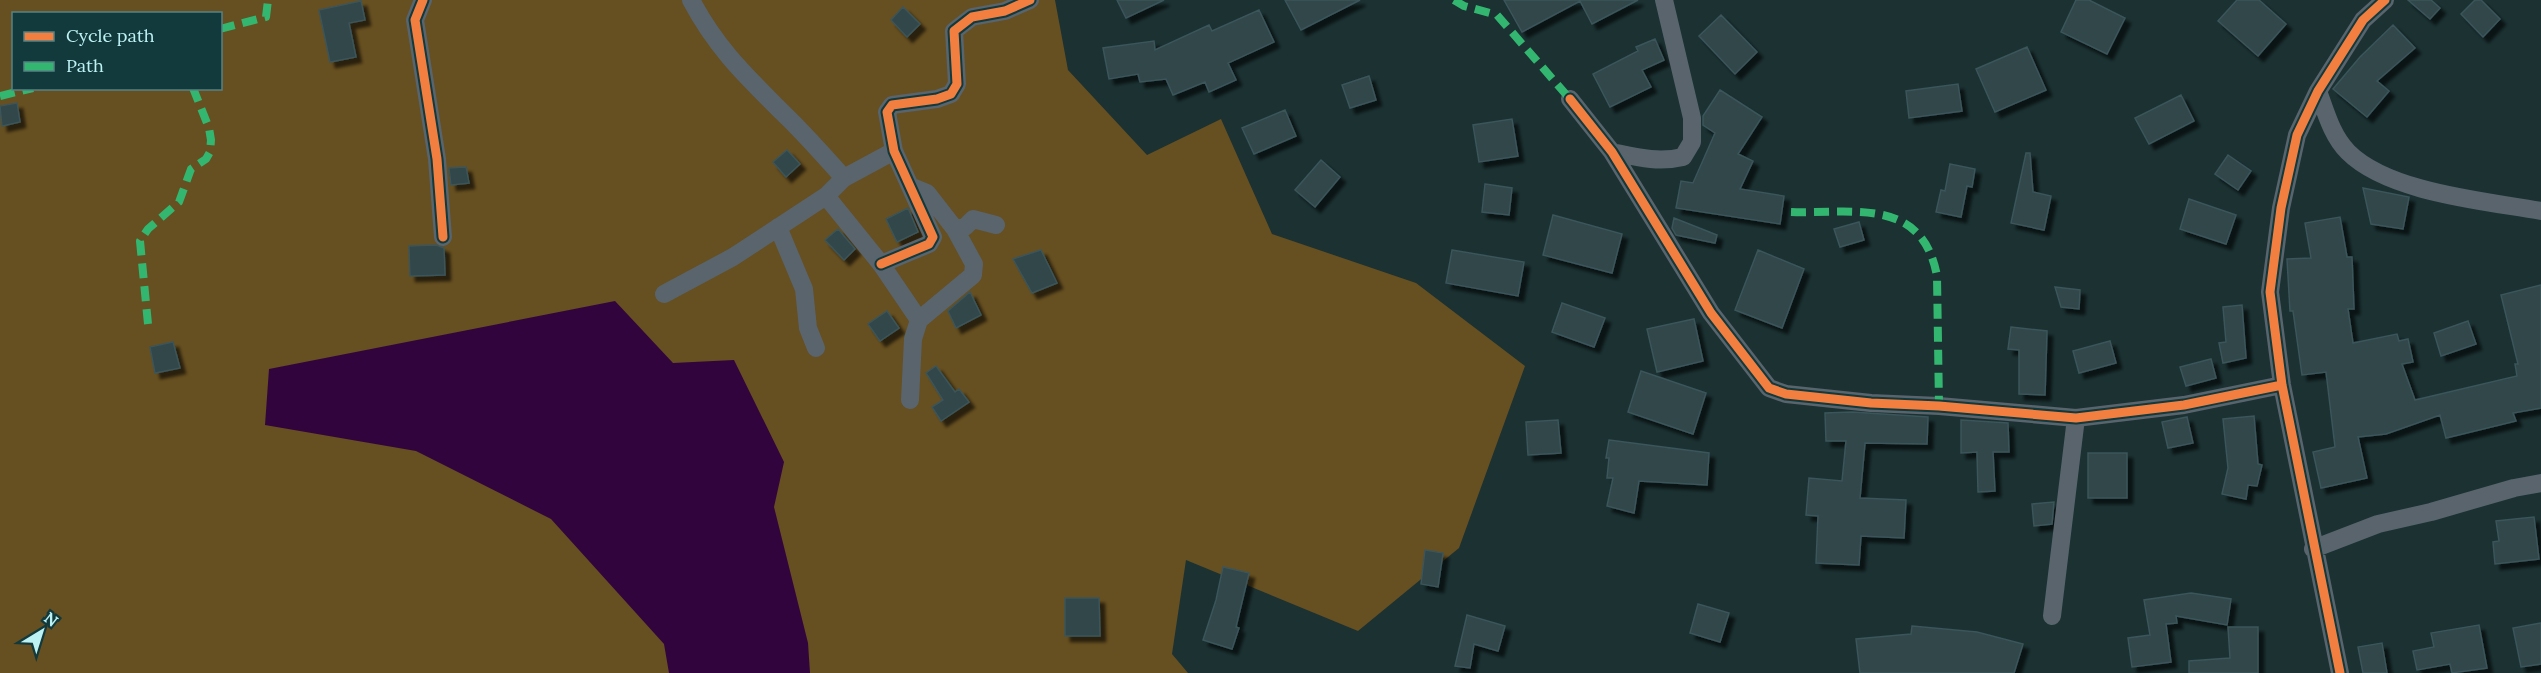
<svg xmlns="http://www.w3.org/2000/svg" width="2541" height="673" viewBox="0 0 2541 673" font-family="Lora,serif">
	<defs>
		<filter id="shadow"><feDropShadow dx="5.5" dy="5.5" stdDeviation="1.5" flood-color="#0009"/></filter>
	</defs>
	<rect width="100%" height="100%" fill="#1b3132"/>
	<path fill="#664f20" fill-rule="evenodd" d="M0,0H1055L1068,70L1147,155L1221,119L1272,234L1416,283L1525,366L1459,548L1358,631L1186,560L1172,654L1188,673H0ZM14,14H220V88H14Z"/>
	<path fill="#31043e" d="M615,301L673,363L734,360L784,462L774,507L808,643L810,673H669L664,644L551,519L416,451L265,425L269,369Z"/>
	<path fill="#30464a" stroke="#3b555a" stroke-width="1.5" filter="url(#shadow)" d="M1117,0H1164L1126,18Z
		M1285,0H1360L1301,30Z
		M1504,0H1638L1592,24L1580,1L1522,32Z
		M2076,0H2089L2125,18L2107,54L2061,32Z
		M2237,0H2259L2286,24L2258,56L2218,21Z
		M2408,0H2431L2440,8L2430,19Z
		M2475,0H2481L2500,19L2483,37L2461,14Z
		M361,1L365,20L349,23L356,57L330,62L319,10Z
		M903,7L920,24L907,37L891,20Z
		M1259,10L1274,42L1228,63L1236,80L1209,92L1205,82L1173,95L1166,79L1140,82L1138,74L1109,79L1103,48L1154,41L1155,50L1209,25L1212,31Z
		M1721,15L1757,52L1735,74L1699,36Z
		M2393,25L2415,48L2377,81L2389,91L2367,117L2333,89L2360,57Z
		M1655,39L1664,60L1642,70L1651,87L1610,107L1593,74L1638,51L1636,47Z
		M2027,47L2046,90L1995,112L1976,69Z
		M1369,76L1376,100L1350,108L1342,85Z
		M1958,84L1962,111L1909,118L1906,91Z
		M1720,90L1762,117L1738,154L1753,161L1740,189L1784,196L1780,224L1676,208L1681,181L1693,183L1715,133L1703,125V116Z
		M2181,95L2194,121L2149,144L2135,118Z
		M17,103L20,122L2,126L0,106Z
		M1285,110L1296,136L1254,154L1242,128Z
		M1512,119L1518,156L1479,162L1473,125Z
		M787,150L800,164L786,177L773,162Z
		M2026,153H2030L2033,192L2051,196L2044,230L2011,223Z
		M2228,155L2251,171L2238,190L2215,174Z
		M1321,160L1340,177L1315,207L1295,190Z
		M1950,164L1975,169L1972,187L1967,186L1961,217L1936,212L1941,190L1945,191Z
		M466,167L469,183L451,185L449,168Z
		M1485,184L1512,188L1509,215L1482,212Z
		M2363,188L2409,197L2403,229L2371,224Z
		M2189,199L2236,215L2226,244L2180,229Z
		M908,208L918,232L897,242L886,219Z
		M1553,215L1622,234L1612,273L1543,255Z
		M2340,217L2347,257H2352L2354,309H2348L2353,343L2397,334L2399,341L2408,339L2413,362L2402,364L2415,400L2517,376L2515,364H2518L2501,295L2541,285V408L2513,413L2516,421L2446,438L2440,415L2386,434L2358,437L2367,478L2321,488L2313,452L2335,447L2326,372L2302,375L2293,311H2290L2287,259L2311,258L2305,223Z
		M1674,218L1717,235L1715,243L1676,235L1672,228Z
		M1859,222L1864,240L1840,247L1834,229Z
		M838,229L855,249L844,260L825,240Z
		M436,245L444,248L445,275L410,276L409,246Z
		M1041,250L1057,283L1032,293L1013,259Z
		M1452,250L1524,262L1518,296L1446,283Z
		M1758,250L1804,269L1782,328L1735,310Z
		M2055,287L2080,290L2079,309L2061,307Z
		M970,292L981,315L956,328L948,311Z
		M1562,303L1605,318L1594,347L1552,332Z
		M2242,305L2246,358L2223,363L2219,343L2226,342L2223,307Z
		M887,311L899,328L880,341L868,324Z
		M1694,319L1703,361L1657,372L1647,329Z
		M2468,321L2476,344L2441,356L2434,333Z
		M2011,327L2047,331L2045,395L2019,394V350L2008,349Z
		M2110,341L2116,363L2079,373L2073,351Z
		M173,342L180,368L155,373L150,347Z
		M2211,359L2216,378L2186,386L2180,367Z
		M936,366L955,392L959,389L969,402L941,421L932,407L943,400L926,373Z
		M1641,371L1706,393L1693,434L1628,412Z
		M1852,412L1928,417L1927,444L1865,443L1860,498L1906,500L1904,538L1861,536L1859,565L1816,563L1818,516L1806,515L1809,478L1842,481L1846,441H1826L1825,413Z
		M2254,416L2258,464L2262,465L2257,486L2248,485L2246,499L2222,494L2228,468L2223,419Z
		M2187,417L2193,443L2168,448L2162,422Z
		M1558,420L1561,453L1528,455L1526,422Z
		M1961,420L2008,423L2009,452H1993L1995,491L1978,492L1977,452L1961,453Z
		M1609,440L1709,453L1707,485L1639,481L1634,513L1607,506L1613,478H1607L1609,458H1606Z
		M2088,453H2127V498H2088Z
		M2054,502L2052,524L2034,526L2032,504Z
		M2534,517L2539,559L2495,564L2493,542L2499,541L2496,521Z
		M1425,550L1443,553L1438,587L1421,584Z
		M1223,567L1249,573L1236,627L1239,628L1232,649L1203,640L1216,600Z
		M2191,593L2231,599L2227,625L2176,616L2177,623L2166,624L2171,662L2132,667L2128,638L2150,635L2144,600Z
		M1065,598H1099L1100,636H1065Z
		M1698,604L1729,613L1720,642L1690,633Z
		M1467,615L1505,626L1498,651L1474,644L1470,668L1455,666Z
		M2541,623V664L2521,667L2513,628Z
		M2479,625L2487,668L2452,673L2450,664L2417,670L2413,651L2434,647L2431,633Z
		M1912,626L1977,632L2023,644L2014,673H1860L1856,639L1911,634Z
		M2228,627H2258V673H2189V661L2230,658Z
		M2382,643L2387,673H2363L2358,647Z"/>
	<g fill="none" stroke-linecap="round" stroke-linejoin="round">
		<path stroke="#59646d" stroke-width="18" d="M423,0L415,20L437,159L443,237
			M691,0C717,49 746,76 784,114C805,134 824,156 844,178
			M2318,91C2326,113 2332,136 2348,152C2389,193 2486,201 2541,211
			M1570,99L1612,152L1711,313L1769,388L1786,394L1871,403L1939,406L2076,418L2184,405L2282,385
			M1612,152C1636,157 1658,163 1683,157L1692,142V118L1664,0
			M910,186L927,193L955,229L974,264L973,275L919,320L913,339L910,400
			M826,196L881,264L919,320
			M778,227L804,289L808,328L816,348
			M955,229L965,227L973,219L996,225
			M881,264L929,244L933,237L894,151L887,112L892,105L937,99L951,94L957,84L954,31L972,17L1005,11L1030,0
			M664,294L733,257L826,196L844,178L894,151
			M2313,549L2378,524L2431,512L2514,488L2541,483
			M2052,616L2076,418
			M2340,673L2282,385L2270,292L2281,208L2297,135L2318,91L2363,20L2385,0"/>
		<path stroke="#33b770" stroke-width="8" stroke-dasharray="15 8" stroke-linecap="butt" d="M1454,0L1464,6L1497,15L1570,99
			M220,29L266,17L268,0
			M0,96L33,88
			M1791,212C1853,214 1922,196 1937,276L1939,406
			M148,324L140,241L148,229L179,202L191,169L206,159L210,152L211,140L209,128L193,88"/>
		<g stroke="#12393b" stroke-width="13">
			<path id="cycleway" d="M423,0L415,20L437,159L443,237
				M1570,99L1612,152L1711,313L1769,388L1786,394L1871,403L1939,406L2076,418L2184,405L2282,385
				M881,264L929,244L933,237L894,151L887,112L892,105L937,99L951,94L957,84L954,31L972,17L1005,11L1030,0
				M2340,673L2282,385L2270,292L2281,208L2297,135L2318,91L2363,20L2385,0"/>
		</g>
		<use href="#cycleway" stroke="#f27e40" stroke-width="9"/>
	</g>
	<rect x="12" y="12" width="210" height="78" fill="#12393b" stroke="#568385" stroke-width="1.5"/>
	<rect x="24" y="32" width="30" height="9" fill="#f27e40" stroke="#568385" stroke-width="1.5"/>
	<text x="66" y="42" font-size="18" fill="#bdf2f5">Cycle path</text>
	<rect x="24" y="62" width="30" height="9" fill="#33b770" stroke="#568385" stroke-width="1.5"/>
	<text x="66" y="72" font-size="18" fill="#bdf2f5">Path</text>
	<g transform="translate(42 631) rotate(38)" stroke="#12393b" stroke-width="4.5" paint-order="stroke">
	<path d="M0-4.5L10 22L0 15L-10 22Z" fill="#bdf2f5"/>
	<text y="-9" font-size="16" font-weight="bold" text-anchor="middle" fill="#bdf2f5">N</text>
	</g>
</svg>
